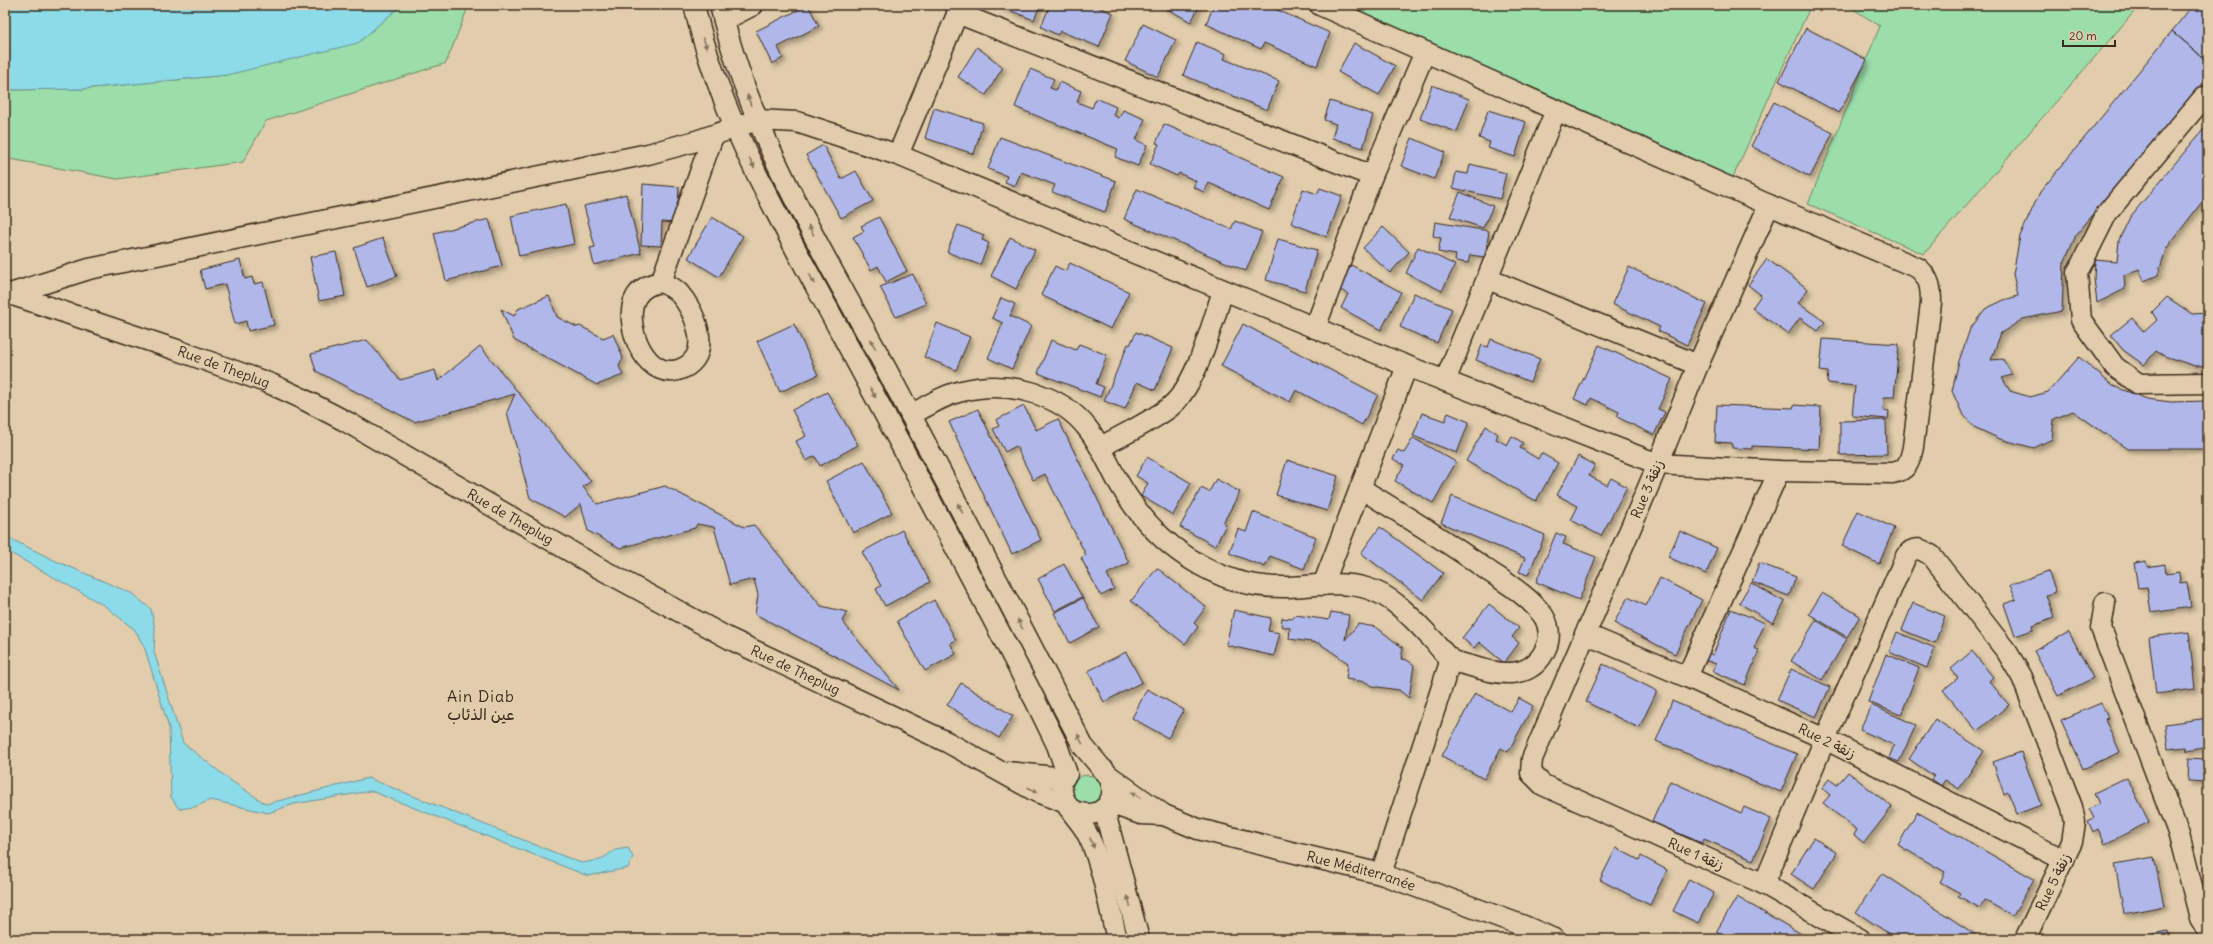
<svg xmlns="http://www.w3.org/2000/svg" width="2213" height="944" viewBox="0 0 2213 944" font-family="Delius,'Playpen Sans Arabic',sans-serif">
	<defs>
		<filter id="shadow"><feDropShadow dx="3.5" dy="3.5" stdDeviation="2" flood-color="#0004"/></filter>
	</defs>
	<rect width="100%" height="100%" fill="#e1cdab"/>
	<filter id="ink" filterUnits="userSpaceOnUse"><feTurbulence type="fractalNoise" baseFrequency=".025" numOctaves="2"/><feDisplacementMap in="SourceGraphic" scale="8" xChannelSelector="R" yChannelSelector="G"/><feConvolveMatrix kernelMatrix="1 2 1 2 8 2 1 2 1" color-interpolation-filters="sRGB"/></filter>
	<g filter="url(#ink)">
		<path fill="#9bdeaa" stroke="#6b8464" d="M408,5H469L446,63L266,121L243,162L117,179L5,158V90L82,89L227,75L364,37L398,8Z
			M1347,5H1811L1733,177Z
			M1847,5H2140L1924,254L1808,204L1880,26Z
			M1072 790a15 15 0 1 1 30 0a15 15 0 1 1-30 0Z"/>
		<path fill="#8cdbe9" stroke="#6c9498" d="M8,5H408L398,8L358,43L227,75L82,89L5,90V57L10,51C8,37 1,19 8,5Z
			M5,536L56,561L131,593L151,609L155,630L154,652L183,743L230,780L266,804L368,778L581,863L600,860L615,850L628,848L633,857L628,868L588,876L371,791L294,804L268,813L211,800L194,807L179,809L171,797L169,728L145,649L135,630L105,606L5,550Z"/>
		<path fill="#afb8e9" stroke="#3b2a1e" filter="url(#shadow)" d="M808,5L819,26L778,47L783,58L772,64L756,31Z
			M996,5H1040L1034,20Z
			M1050,5H1093L1113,13L1099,47L1060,31L1058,35L1041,27Z
			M1160,5H1200L1191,22Z
			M1214,5H1266L1330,33L1317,66L1264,43L1261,49L1206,24Z
			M2193,5H2208V62L2172,31Z
			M1143,24L1176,40L1158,77L1125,61Z
			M1806,28L1867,60L1839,113L1779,81Z
			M2172,31L2208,62V76L2076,235L2064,263L2062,311L2023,319L2001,333L1991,360L2003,359L2012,375L2002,378L2010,391L2030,397L2048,392L2079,357L2113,386L2147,399L2171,402L2208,401V449H2127L2073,411L2054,419L2052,439L2034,448L2000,439L1974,427L1962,413L1952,391L1959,361L1970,329L1985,309L2004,300L2018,296L2013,274L2020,236L2040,192Z
			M1197,42L1226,54L1224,59L1279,81L1267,110L1183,75Z
			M1354,43L1395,66L1379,95L1338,72Z
			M977,47L1003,67L986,95L958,77Z
			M1030,69L1054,79L1050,88L1056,90L1059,82L1081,91L1077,102L1092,108L1096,98L1116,107L1113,115L1119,118L1123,110L1145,119L1136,140L1147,145L1138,166L1115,157L1118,149L1015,107Z
			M1432,85L1469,99L1457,132L1420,119Z
			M1330,101L1373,115L1363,148L1332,138L1336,124L1324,120Z
			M1774,102L1833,133L1810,177L1751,146Z
			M934,108L983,123L974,154L925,138Z
			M1488,110L1526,122L1515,157L1488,148L1490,142L1479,138Z
			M1164,124L1284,177L1269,210L1209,183L1204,192L1193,187L1196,181L1179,173L1177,176L1150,164L1159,144L1156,143Z
			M2208,124V194L2166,249L2158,275L2144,281L2139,269L2124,275L2125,289L2097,303L2094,279L2095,260L2117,262L2119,240L2130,217Z
			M1000,137L1116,181L1105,212L1052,192L1055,185L1021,172L1015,186L1005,182L1007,176L988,169Z
			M1412,138L1445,152L1434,179L1401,166Z
			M823,145L841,179L856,171L873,201L841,218L806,155Z
			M1470,164L1506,173L1500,199L1453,188L1456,172L1468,174Z
			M643,184L679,187L677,223L662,222L661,246L641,245Z
			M1320,188L1342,196L1327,237L1291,223L1303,189L1317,194Z
			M1137,189L1231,229L1235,221L1262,232L1246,271L1124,219Z
			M1460,192L1493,206L1483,228L1450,217Z
			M626,194L641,253L594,265L590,248L595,247L584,206Z
			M566,204L574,244L519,256L511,216Z
			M712,217L743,236L719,277L688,258Z
			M879,217L907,271L886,282L878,266L871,270L853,237L864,231L861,226Z
			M489,219L502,266L446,281L434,233Z
			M1435,222L1489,231L1485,257L1470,255L1468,263L1455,261L1456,255L1438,252L1441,238L1433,236Z
			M958,225L984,235L982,240L989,243L980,265L947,252Z
			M1383,227L1409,252L1390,273L1363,248Z
			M1010,237L1035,250L1016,289L991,276Z
			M383,238L397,276L367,287L354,248Z
			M1278,239L1317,250L1305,291L1266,280Z
			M1418,247L1455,265L1442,291L1406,273Z
			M336,252L345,296L319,301L310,257Z
			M1767,259L1808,289L1798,303L1825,322L1818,331L1800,318L1788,334L1752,308L1761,295L1748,285Z
			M240,260L245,279L252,277L254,284L263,282L274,325L248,331L246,321L235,324L225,284L205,289L200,270Z
			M1070,263L1129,292L1111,329L1041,295L1055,266L1065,271Z
			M1351,265L1401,292L1381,330L1341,308L1348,294L1338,289Z
			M1629,267L1707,304L1687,345L1658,331L1660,327L1612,304Z
			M913,274L926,304L896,317L880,287Z
			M1414,293L1452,309L1437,343L1400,327Z
			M549,296L557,317L577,327L580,326L603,338L613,334L623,358L619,366L623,375L597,385L514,340L501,309L514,316L518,309Z
			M2167,297L2192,314L2208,313V365L2195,366L2164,356L2156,351L2144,365L2123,350L2111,335L2132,318L2144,332L2157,320L2152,312Z
			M1001,298L1015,304L1010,316L1031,326L1012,369L988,358L1003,323L992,318Z
			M937,323L970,337L956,370L924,357Z
			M794,324L818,375L780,392L757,341Z
			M1243,324L1378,395L1362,425L1296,390L1290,402L1221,366Z
			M1136,332L1173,348L1155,390L1137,382L1125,409L1104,401L1128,344L1130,345Z
			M1491,339L1540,359L1530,382L1476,360L1482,345L1488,347Z
			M1823,339L1899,344L1894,397H1884L1883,410L1889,411L1888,419L1852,416L1855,386L1827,383L1828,372L1820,371Z
			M367,340L400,380L435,370L438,381L480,346L591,481L583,487L597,504L665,486L744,527L754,525L821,606L847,612L842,621L899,690L755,614L758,595L754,579L730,585L714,527L697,524L695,528L620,548L588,531L581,504L565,517L530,498L507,412L515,394L414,422L316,371L311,354Z
			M1051,340L1076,350L1079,344L1107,355L1096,384L1104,387L1100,397L1038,373Z
			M1599,345L1672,379L1658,409L1665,412L1654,435L1617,417L1619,412L1591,398L1588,405L1574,399Z
			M827,392L858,445L820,466L815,456L806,461L796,441L806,436L792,410Z
			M1717,405L1793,408L1794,405L1821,407L1819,449L1752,446V449L1732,448V443L1715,442Z
			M1024,406L1036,430L1058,419L1129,563L1107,574L1114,589L1101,596L1081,558L1086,555L1045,474L1033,480L1016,446L1005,452L993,429L999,426L996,420Z
			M978,409L1041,540L1012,554L949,422Z
			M1422,413L1445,421L1448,413L1469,422L1457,453L1413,436Z
			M1886,420L1887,454L1840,455V421Z
			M1486,426L1498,434L1496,439L1507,445L1512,436L1523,443L1520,448L1538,459L1541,453L1558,463L1536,501L1466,461Z
			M1413,438L1456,462L1433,503L1395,481L1404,465L1393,459L1398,450L1404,453Z
			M1578,456L1595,465L1589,476L1607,485L1611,478L1627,487L1601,536L1571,520L1578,506L1557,495Z
			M1147,457L1191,483L1173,515L1141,496L1148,483L1136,476Z
			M1287,460L1338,476L1327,511L1276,495Z
			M864,461L892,513L853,533L826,481Z
			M1216,479L1240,492L1223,523L1226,525L1215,546L1180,527L1201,488L1209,492Z
			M1452,496L1545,535L1528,575L1519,572L1525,558L1441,523Z
			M1858,511L1894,528L1879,564L1842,546Z
			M1253,512L1316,537L1304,569L1270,556L1265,567L1229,553L1238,529L1246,532Z
			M1380,527L1443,573L1423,600L1361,553Z
			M902,530L930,582L885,606L876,589L881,586L862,552Z
			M1680,531L1717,548L1706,574L1668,557Z
			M1556,533L1566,537L1563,544L1596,557L1579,600L1536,582Z
			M2146,561L2147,567L2165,564L2166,574L2179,572L2180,583L2187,582L2191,607L2151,613L2147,587L2138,588L2134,563Z
			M1759,563L1796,577L1789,596L1752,582Z
			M1064,564L1082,597L1055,611L1038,579Z
			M1157,568L1206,607L1194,623L1198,627L1185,644L1131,601Z
			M2048,571L2056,592L2046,595L2054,618L2032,626L2033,630L2015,636L2004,604L2016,600L2010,585Z
			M1660,578L1702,600L1675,654L1614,623L1628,597L1646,606Z
			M1751,583L1785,602L1773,623L1739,603Z
			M2205,583H2208V616H2207Z
			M1822,593L1860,616L1847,637L1809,614Z
			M1083,598L1099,627L1070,643L1054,613Z
			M934,600L956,640L950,643L956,654L925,671L897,621Z
			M1913,603L1945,616L1935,643L1902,630Z
			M1489,604L1519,628L1512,637L1519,643L1504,663L1479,642L1474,648L1462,638Z
			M1731,609L1765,623L1754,648L1759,650L1745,685L1713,671L1716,664L1699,658L1702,650L1713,655Z
			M1234,610L1271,618L1268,631L1280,633L1274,656L1226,645Z
			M1331,612L1349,615L1345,640L1358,624L1376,627L1403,648L1401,659L1407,660L1414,665L1409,698L1399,690L1371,686L1366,682L1346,679L1348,663L1319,643L1289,639L1290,628L1281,626L1282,618L1292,619L1296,615L1329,620Z
			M1816,620L1847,639L1822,680L1791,661Z
			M1897,632L1935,648L1927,668L1889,652Z
			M2069,632L2093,678L2058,696L2034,651Z
			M2189,632L2195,689L2156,694L2149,637Z
			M1972,651L1993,677L1989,681L2009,705L1977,731L1943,690L1958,678L1951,669Z
			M1126,652L1142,682L1104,702L1088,671Z
			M1886,654L1919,668L1901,715L1868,702Z
			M1603,664L1657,691L1639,728L1586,702Z
			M1791,669L1830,687L1816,717L1777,700Z
			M961,683L1013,716L999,738L947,705Z
			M1147,689L1184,710L1168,738L1132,718Z
			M1475,693L1511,712L1519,698L1533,706L1508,752L1501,748L1484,779L1442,756Z
			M1672,701L1797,754L1781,792L1656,741Z
			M2101,703L2108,718L2105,719L2120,752L2083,769L2061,720Z
			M1871,705L1916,725L1899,762L1889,758L1894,745L1860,730Z
			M2208,718V747L2187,751L2186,747L2168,749L2165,724Z
			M1935,719L1984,751L1959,789L1945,780L1941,786L1932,779L1934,776L1909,759Z
			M2021,752L2041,805L2017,814L2008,792L2004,794L1993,762Z
			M2189,758L2208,759V782L2188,781Z
			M1848,772L1892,807L1864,843L1854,835L1857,830L1823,803L1830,795L1822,788L1829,779L1837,785Z
			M2127,777L2149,822L2105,844L2098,829L2093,832L2088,821L2094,818L2089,809L2099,804L2094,793Z
			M1670,781L1741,813L1744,807L1771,819L1753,860L1704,839L1702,843L1652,822Z
			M1917,812L2034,879L2013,916L1984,900L1980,908L1958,896L1960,893L1940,882L1945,872L1898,845Z
			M1814,838L1837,853L1814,889L1791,874Z
			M1616,848L1639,860L1641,856L1667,870L1650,905L1600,880Z
			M2154,857L2164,906L2124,914L2115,864Z
			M1882,873L1982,939H1897L1856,912Z
			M1689,879L1714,893L1698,923L1673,911Z
			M1737,897L1810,939H1728L1716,932Z
			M2168,931L2170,939H2128Z"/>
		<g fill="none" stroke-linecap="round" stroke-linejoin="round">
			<g stroke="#3b2a1e" stroke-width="23">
				<g id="minor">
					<path d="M694,5C721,122 784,227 840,331C906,454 971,576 1035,700L1057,745L1067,774"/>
					<path d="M720,5C750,134 821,248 883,363C951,490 1017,618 1083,746L1103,770"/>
					<path d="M957,13L1372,176"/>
					<path d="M724,20L753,5"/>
					<path d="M2204,97L2107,213L2077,273L2081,320L2115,367L2139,384L2208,383"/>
					<path d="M898,155L961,5"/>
					<path d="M1769,205L1698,365L1658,464L1532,759L1531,773L1543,785L1764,884L1860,939"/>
					<path d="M1488,279L1698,365"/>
					<path d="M661,282C668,285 674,288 679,293C694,310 712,350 687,366C647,390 621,322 636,297C642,287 651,284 661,282Z"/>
					<path d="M661,282L713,136"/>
					<path id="s1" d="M7,293L177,350L271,384L297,396L347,422L599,568L730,639L947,742L1037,792L1066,803"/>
					<path d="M10,294L89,269L648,154L696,141L757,120L797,122L898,155L1407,366L1658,464L1779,471L1892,473C1907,471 1910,462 1913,447L1931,303C1931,288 1930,278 1918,268L1769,205L1320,5"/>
					<path d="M1315,328L1372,176L1425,52"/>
					<path d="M1445,381L1556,110"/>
					<path d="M911,415C927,406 944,395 962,391C1005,380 1060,392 1088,429C1100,444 1107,461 1116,478C1134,510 1156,537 1187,557C1221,579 1249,588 1289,587C1314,586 1341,581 1366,588C1393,595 1415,621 1434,641C1439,647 1445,656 1452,660C1457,663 1465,664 1471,666C1499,675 1532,681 1546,648C1551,637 1549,623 1542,614C1528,596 1508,584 1490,572C1448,542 1404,515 1360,488"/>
					<path d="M1101,447C1124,434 1149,423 1170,407C1197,385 1212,323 1223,291"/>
					<path d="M1323,585L1407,366"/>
					<path d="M2105,603L2101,628L2179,835L2200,918L2208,932"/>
					<path d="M1585,634L1687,677L1825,739L2064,860"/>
					<path d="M1687,677L1779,471"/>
					<path d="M1007,772L1064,778"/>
					<path id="s2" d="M1108,775L1164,815L1198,829L1381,874L1524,926L1554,939"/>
					<path d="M1062,791C1063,805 1078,818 1085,830C1101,856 1109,908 1117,939"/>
					<path d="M1109,803L1141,814L1164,815"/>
					<path d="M1104,809L1139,939"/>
					<path d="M1072,810C1101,825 1126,796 1104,770"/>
					<path d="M1381,874L1451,659"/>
					<path d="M1764,884L1825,739L1906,556C1914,545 1922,549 1932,556L2007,652L2022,677L2072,807L2075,822L2072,842L2025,939"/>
				</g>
			</g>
			<use href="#minor" stroke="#e1cdab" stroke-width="20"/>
		</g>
		<defs><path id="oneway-solid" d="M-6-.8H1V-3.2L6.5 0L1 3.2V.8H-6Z"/></defs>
		<g fill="#86735d">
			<use href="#oneway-solid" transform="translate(705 43) rotate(72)"/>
			<use href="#oneway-solid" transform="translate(749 100) rotate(-109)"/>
			<use href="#oneway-solid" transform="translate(752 163) rotate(64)"/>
			<use href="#oneway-solid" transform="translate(811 230) rotate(-118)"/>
			<use href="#oneway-solid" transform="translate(812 279) rotate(62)"/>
			<use href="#oneway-solid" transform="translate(873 344) rotate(-118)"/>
			<use href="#oneway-solid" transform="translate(873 393) rotate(62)"/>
			<use href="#oneway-solid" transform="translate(960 508) rotate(-117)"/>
			<use href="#oneway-solid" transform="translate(1020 624) rotate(-117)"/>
			<use href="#oneway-solid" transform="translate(1080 739) rotate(-117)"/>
			<use href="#oneway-solid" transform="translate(1033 790) rotate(28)"/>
			<use href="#oneway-solid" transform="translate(1136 795) rotate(-147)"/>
			<use href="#oneway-solid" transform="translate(1092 843) rotate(68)"/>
			<use href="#oneway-solid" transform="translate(1129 901) rotate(-104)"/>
		</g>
	</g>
	<g text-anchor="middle" stroke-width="3" stroke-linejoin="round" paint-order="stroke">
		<g font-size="14" fill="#3b2a1e" stroke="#e1cdab">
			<text dy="5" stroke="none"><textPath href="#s1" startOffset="229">Rue de Theplug</textPath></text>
			<text transform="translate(1647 489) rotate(-67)" y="5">Rue 3 زنقة</text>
			<text dy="5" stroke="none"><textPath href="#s1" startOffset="553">Rue de Theplug</textPath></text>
			<text dy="5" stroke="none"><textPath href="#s1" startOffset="877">Rue de Theplug</textPath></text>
			<text transform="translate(1827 741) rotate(26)" y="5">Rue 2 زنقة</text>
			<text transform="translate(1696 854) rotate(24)" y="5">Rue 1 زنقة</text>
			<text dy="5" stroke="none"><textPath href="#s2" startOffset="274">Rue Méditerranée</textPath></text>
			<text transform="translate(2053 882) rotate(-64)" y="5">Rue 5 زنقة</text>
		</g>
		<g font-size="16" letter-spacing="1" fill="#3b2a1e" stroke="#e1cdab">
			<text x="481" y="702">Ain Diab<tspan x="481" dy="18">عين الذئاب</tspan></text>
		</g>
	</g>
	<rect width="2213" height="944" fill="none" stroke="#e1cdab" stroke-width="20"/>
	<rect x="10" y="10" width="2193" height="924" fill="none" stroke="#3b2a1e" stroke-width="1.5" filter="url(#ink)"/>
	<path d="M2063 40v6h52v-6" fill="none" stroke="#3b2a1e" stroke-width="2"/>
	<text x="2069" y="40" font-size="12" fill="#3b2a1e" stroke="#e1cdab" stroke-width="3" paint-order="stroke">20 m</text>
</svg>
